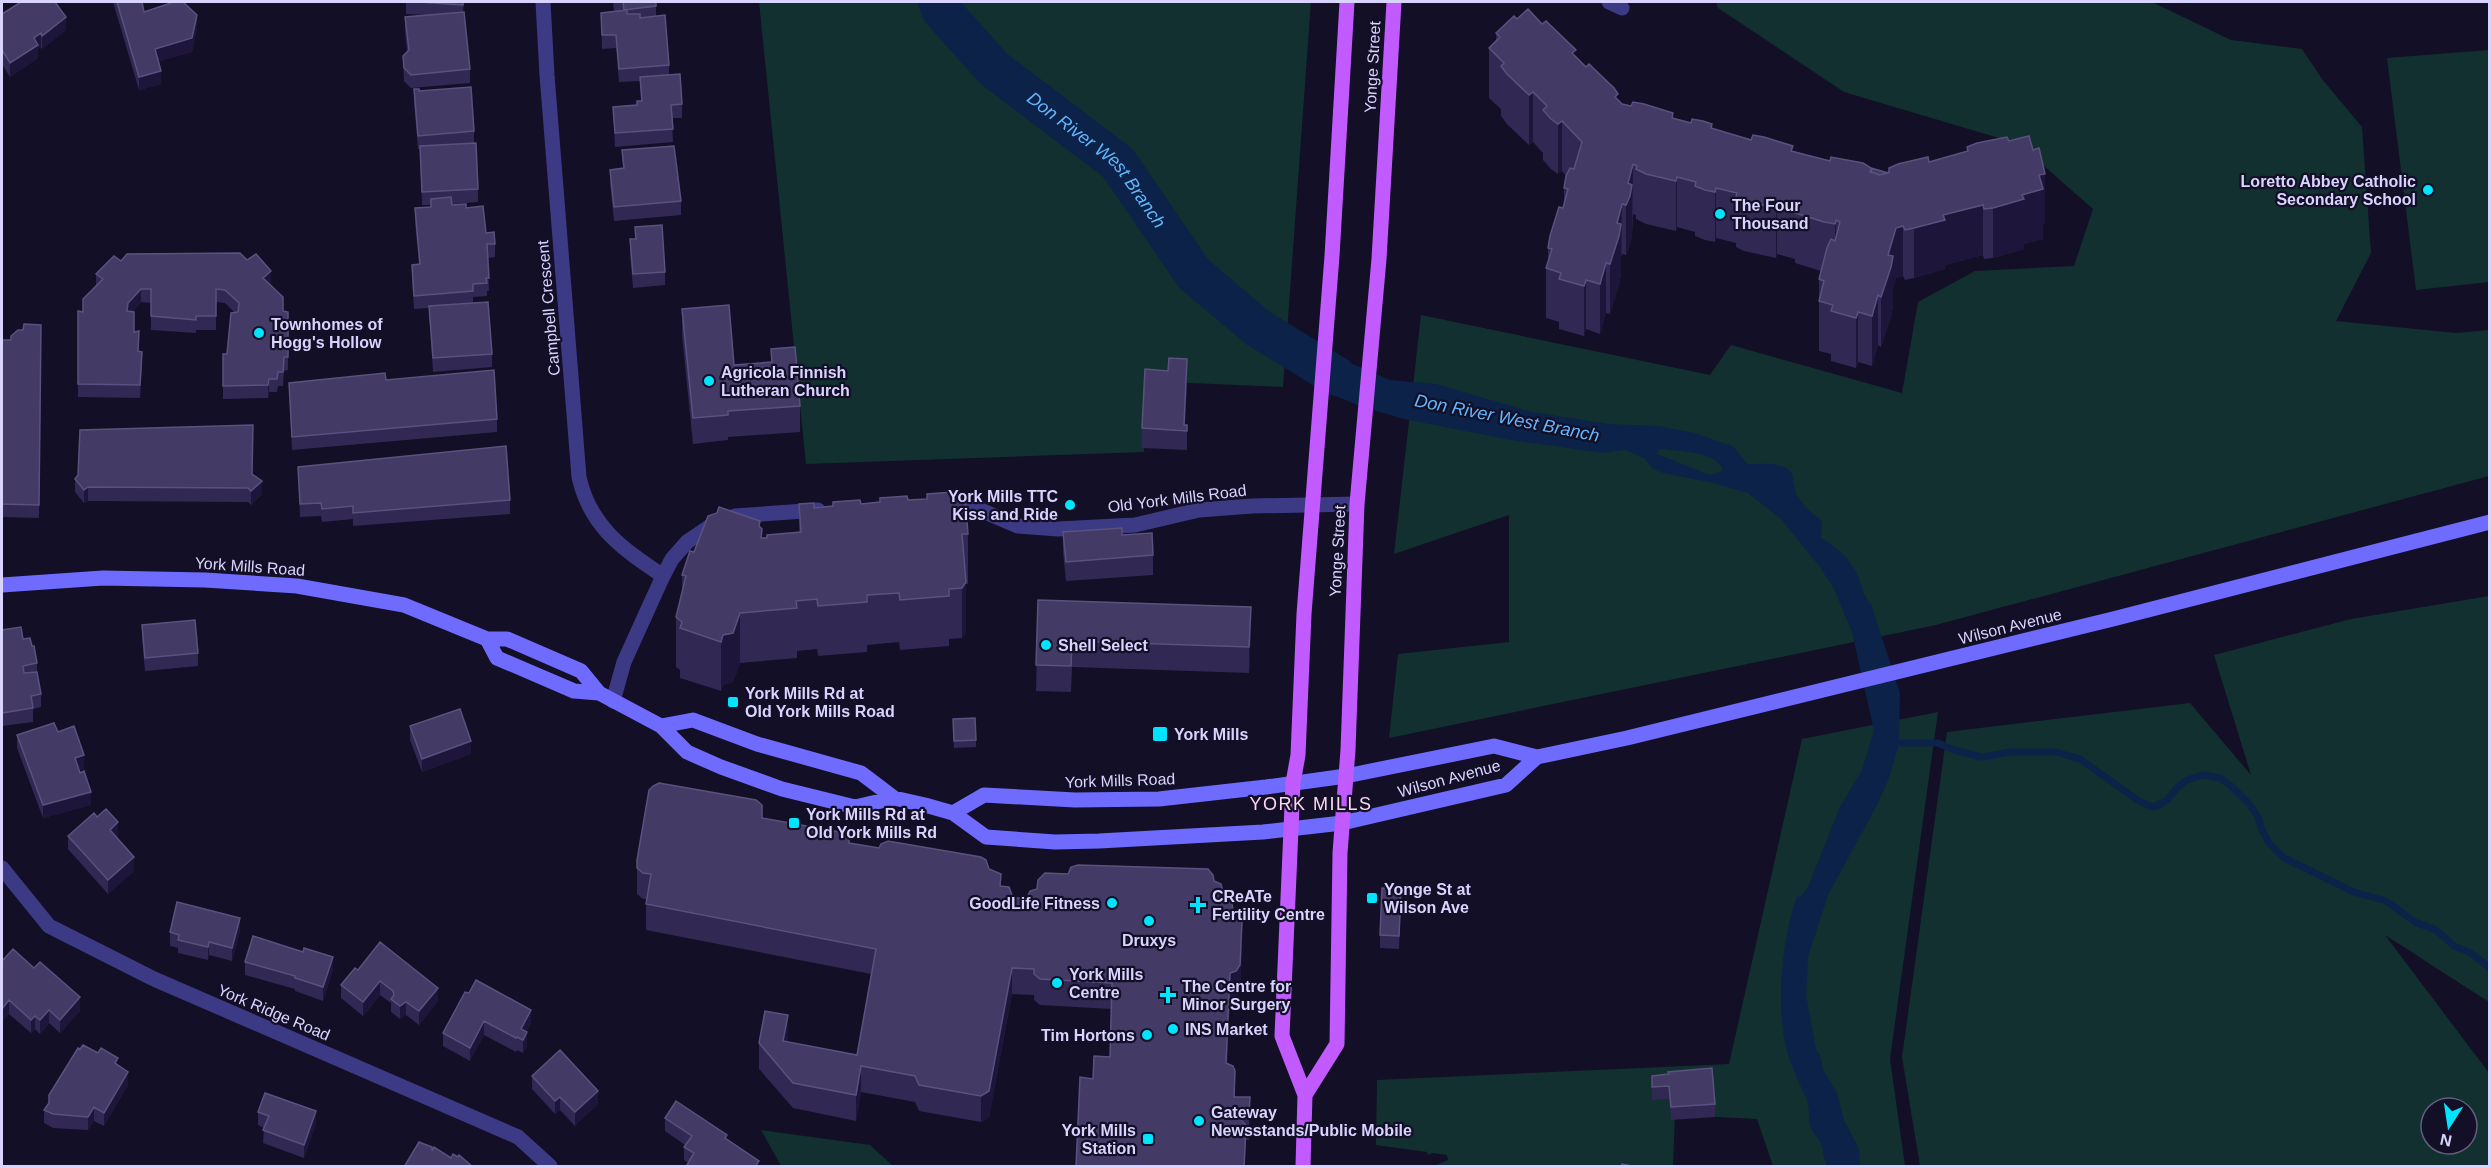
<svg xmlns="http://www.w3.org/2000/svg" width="2491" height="1168" viewBox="0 0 2491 1168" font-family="Arial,sans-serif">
	<rect width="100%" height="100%" fill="#130f26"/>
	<path fill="#12302f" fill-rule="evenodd" d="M759,2H1311L1283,387L1144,381V452L806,464Z
		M1716,2H2152L2231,40L2302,49L2322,79L2362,127L2371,253L2336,321L2456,333L2489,330V476L1936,625L1389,738L1398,654L1509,642V515L1394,554L1421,315L1710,375L1731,345L1902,393L1918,302L1975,271L2074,266L2093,209L2019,144L1844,92L1718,8Z
		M2489,50V282L2416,290L2387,58Z
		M2489,596V1002L2385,935L2489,1073V1166H1920L1902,1057L1947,732L2190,703L2251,775L2214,655L2351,619ZM2431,1108H2467V1144H2431Z
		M1938,712L1890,1059L1905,1166H1773L1757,1119L1675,1115L1673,1166H1434L1448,1160L1447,1155L1433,1153L1428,1155L1427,1152L1376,1145L1377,1080L1729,1064L1802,739Z
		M761,1130L870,1145L893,1166H781Z"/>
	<path fill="#0c2248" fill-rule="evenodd" d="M1290,348L1334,356L1390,380L1436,384L1532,412L1608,424L1658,426L1695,433L1734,447L1747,464C1760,464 1785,461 1792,474C1794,480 1793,487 1796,493C1802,505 1812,513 1822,521L1821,538C1837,547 1853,561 1859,579C1864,591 1862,594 1871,604L1900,693L1899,743L1889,778L1877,805L1828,895L1808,957L1806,995L1816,1049L1820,1055L1823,1069L1837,1093L1844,1120L1859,1149L1860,1166H1827C1823,1158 1824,1149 1819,1140C1816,1135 1811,1131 1810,1125C1808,1116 1810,1106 1806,1098C1799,1082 1792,1068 1787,1051C1775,1008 1782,937 1797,897L1801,896L1808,887L1840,807L1862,770L1874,731L1852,632L1834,589L1820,567L1781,519L1748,493L1709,482L1663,473L1653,469L1644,458L1625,450L1603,453L1511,440L1404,419L1362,407L1326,392ZM1665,449C1681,452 1720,452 1723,471L1710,475L1657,454L1658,450Z"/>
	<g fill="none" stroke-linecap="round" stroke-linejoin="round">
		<path stroke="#0c2248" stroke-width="7" d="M1891,743H1938L1954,750L1981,757L2011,752H2056L2080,759L2140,802L2154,807L2166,801L2178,787L2187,780L2203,775L2220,778L2230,785L2250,805L2258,817L2262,830L2269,843L2284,858L2354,892L2386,901L2415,922L2436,930L2454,946L2471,953L2490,968"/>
		<path stroke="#0c2248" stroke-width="40" id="s1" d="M938,2L942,11L994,69L1118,163L1194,274L1258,328L1336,376"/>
		<path stroke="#3d3a85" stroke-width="15" d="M543,2L547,75L579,477C590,527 623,549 663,576
			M1609,2L1622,8
			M946,502L978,509L1018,526L1058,529L1135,525L1199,510L1252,506L1357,504
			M613,701L624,662L663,576L672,559L687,542L712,525L735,516L818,510
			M2,868L49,926L154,979L518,1137L550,1166"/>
		<path stroke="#6f6bff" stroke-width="15" d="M2,585L103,578L205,580L297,586L404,605L487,639H507L581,671L599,693L661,726L687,752L721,767L782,789L855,807L894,798L925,805L953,813L986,837L1055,842L1099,841L1263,832L1342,823L1506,785L1537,757
			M487,639L497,658L574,691L599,693
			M661,726L693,720L757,744L861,773L894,798
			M953,813L984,795L1075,800L1159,799L1266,787L1346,776L1494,746L1537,757L1627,738L2113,619L2490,522"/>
		<path stroke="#c25bff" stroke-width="15" d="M1305,1095L1337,1044L1340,853L1348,750L1357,504L1379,259L1394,2
			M1303,1166L1305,1095L1282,1036L1293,783L1298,755L1304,614L1332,256L1347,2"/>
	</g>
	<path fill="#312854" d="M113,2H142L144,12L197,28L192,52L159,61L161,84L139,90Z
		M406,2H464L463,12L470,69V83L411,88L404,81L403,56L407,51L405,31V17L425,15L406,14Z
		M613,2H656V16L669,65V74L682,104V118H672L673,142L615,147L613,107L637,105L641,101L640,81L619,82L616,48L602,49L601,13L614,11Z
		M2,14L66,30L42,49L41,47L38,49V58L10,77L2,64Z
		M1517,19L1576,57L1622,104L1830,161L1871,168L1888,173H1889V168L1929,162L1967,152V147L2009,141L2045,224H2043V239L2024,244V249L1993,258L1984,259L1983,255L1945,265V269L1914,278L1905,280L1903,276L1896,278L1893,288V306L1891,317L1881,347L1878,345L1872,366L1858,362L1856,368L1831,361V354L1819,351V279L1821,271L1795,263V259L1777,254L1776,258L1744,251L1736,247V243L1716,238L1715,242L1705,240L1695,236V232L1677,227L1676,231L1646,224L1636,219V215L1633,214L1632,235L1630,245L1626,255L1622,254L1621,257V274L1619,285L1610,314L1606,313L1600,334L1586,329L1584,336L1559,329V322L1546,318V268L1548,262V248L1564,204V188L1566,176L1562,171L1558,174L1551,169L1543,160V153L1533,142L1529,145L1507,124L1501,116V109L1489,98V48L1496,41V33Z
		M414,89L419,91L474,131V143L478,189V202L452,204V205L466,208L495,244V257L488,258L489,291H487V296L473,297V303L492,354V367L433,372L429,308L414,309L412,278V265L419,264L415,222V208L431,207V205H422L420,149H418L414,102Z
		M622,150L681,201V215L614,221L610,183V170L623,168Z
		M635,227L665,272V285L633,288L630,253V239H635Z
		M121,261L271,285L283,311L288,312V370L284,371L283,386H278L277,392H269L268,398L223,399V354H227L235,313L225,303L216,302V330H196V333L151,330V303L141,302L132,312L134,332L142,365L140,398L78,397V311L83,312L96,286V274Z
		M682,309L734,365L771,362V349L800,406V432L728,437V440L693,444L682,335Z
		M41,325L39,518L2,517V340H11L23,330Z
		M1187,379L1185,425H1187V450L1142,448V428Z
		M386,380L497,419V432L292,450L289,383Z
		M298,467L510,500V514L353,526V519L322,522L321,516L300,517Z
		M252,474L262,494L251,505L248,502L88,501L84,503L75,492V479Z
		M954,497L968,534V584H966V632L962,638L949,639V646L900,650L899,642L867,645V652L818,656L817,649L797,651V658L740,663L733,682L723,685L721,691L680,678V670L676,667V617L682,593V575L694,552L760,527L762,538L799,532V504L814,508Z
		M1063,532L1122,535L1153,555V575L1066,581L1063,552Z
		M1038,600L1251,633L1249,673L1072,667L1071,692L1036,691Z
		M142,625L198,653V666L145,671L142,639Z
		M2,630L23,639L32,646L37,663V672L41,694V707L33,709V722L2,726Z
		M953,725L976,740V747L954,748Z
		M410,726L471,754L422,772L410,740Z
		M58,732L84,769L79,770L91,805L43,818L17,748V735Z
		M762,818L849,843L989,869L1001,886L1013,898H1027L1214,881L1223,892L1233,911L1242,947L1240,991L1236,997L1230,999L1227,1064L1235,1097H1250L1249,1140H1246L1245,1167H1076L1093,1079L1110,1057L1111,1009L1040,1005L1034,1000V995L1012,994L989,1117L981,1122L919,1111L915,1102L861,1092L856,1121L793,1108L759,1069V1043L788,1042L857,1055L871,974L646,930V899H643L637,894V860Z
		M68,836H118L117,837L134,871L108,894L68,849Z
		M1401,902L1399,949L1380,948V935Z
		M240,931L232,961L209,955L208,960L178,953V948L170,946V932Z
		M2,961L80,1011L60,1033L49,1023L40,1034L35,1029L31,1033L9,1014Z
		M245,962L333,970L323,1001L295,991V989L245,975Z
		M358,970L438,1001L419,1025L406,1015L400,1019L391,1012V1003L380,995L363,1016L341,998V985Z
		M465,992L531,1023L526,1032L527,1046L523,1053L517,1050L516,1052L484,1035L470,1061L443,1046V1033Z
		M118,1065L128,1085L104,1126L94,1121L88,1130L53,1128L44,1123V1110Z
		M532,1076L598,1104L575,1126L560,1110L555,1114L532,1089Z
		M1652,1076L1715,1104V1117L1671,1120L1669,1099L1652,1100Z
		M258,1112L316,1124L304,1158L263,1143L264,1128L258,1125Z
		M665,1118L727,1139L759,1167H687L688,1163L684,1160V1147L685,1145L665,1131Z"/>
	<path fill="#1d163a" d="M197,15V28L192,52L155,62V49Z
		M66,17V30L42,49V36Z
		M41,33V47L38,49V58L10,77V63L34,38Z
		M161,71V84L139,90V77Z
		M1533,92V142L1529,145V95Z
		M1562,121V171L1558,174V124Z
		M1633,164L1632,235L1630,245L1626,255V205L1628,183Z
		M2045,174V224H2043V239L2024,244V249L1993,258V208L2039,175Z
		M1677,177V227L1676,231V181Z
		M1716,188V238L1715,242V192Z
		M1622,204L1621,274L1619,285L1610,314V264L1617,223Z
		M1777,204V254L1776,258V208Z
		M1983,205V255L1945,265V269L1914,278V228L1943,215Z
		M1836,220V270L1835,274V224Z
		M1903,226V276L1896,278L1893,288V306L1891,317L1881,347V297L1888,255L1896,228Z
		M1606,263V313L1600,334V284Z
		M271,271V285L263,291V278Z
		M1586,280V329L1584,336V286Z
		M141,289V302L128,316V303Z
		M1878,295V345L1872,366V316Z
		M1858,312V362L1856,368V318Z
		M1187,359V379L1185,430L1184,425Z
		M269,379V392L268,398V385Z
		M262,481V494L251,505V491Z
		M88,487V501L84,503V490Z
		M966,582V632L962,638V588Z
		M1251,607V633L1249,673V647Z
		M740,613V663L733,682L723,685L721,691V642L723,635Z
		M471,741V754L422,772V759Z
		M84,755V769L75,772V758Z
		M91,792V805L43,818V805Z
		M118,822V836L110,843V830Z
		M134,857V871L108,894V880Z
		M240,918V931L232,961V948Z
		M1242,921V947L1240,991L1236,997L1230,999L1226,1089V1063L1230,973Z
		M209,942V955L208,960V947Z
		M333,957V970L323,1001V987Z
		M1012,968V994L989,1117L981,1122V1096Z
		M380,981V995L363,1016V1002Z
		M438,988V1001L419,1025V1011Z
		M80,997V1011L60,1033V1020Z
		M9,1000V1014L2,1022V1009Z
		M406,1002V1015L400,1019V1006Z
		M49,1010V1023L40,1034V1020Z
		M531,1010V1023L522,1040L521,1029Z
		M788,1015V1041L783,1067V1041Z
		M35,1016V1029L31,1033V1020Z
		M484,1021V1035L470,1061V1048Z
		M527,1032V1046L523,1053V1040Z
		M861,1066V1092L856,1121V1095Z
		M128,1072V1085L104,1126V1113Z
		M598,1091V1104L575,1126V1112Z
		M560,1097V1110L555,1114V1101Z
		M1250,1097V1123L1249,1140V1114Z
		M94,1107V1121L88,1130V1117Z
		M316,1111V1124L304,1158V1145Z
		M1246,1126L1245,1167H1244Z"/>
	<path fill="#433a66" stroke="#5a527e" stroke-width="1.5" d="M21,2H55L66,17L42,36L41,33L34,38L38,45L10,63L2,50V14Z
		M117,2H142L144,12L174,2H183L197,15L192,38L155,49L161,71L139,77Z
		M419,2H463V5Z
		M623,2H656V6L624,10Z
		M1528,9L1542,24L1546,21L1576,50L1572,53L1586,67L1589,64L1614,88L1618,94L1615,97L1622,104L1631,106L1633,102L1644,104L1673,113L1672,118L1691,123L1692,119L1703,121L1712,124L1711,128L1751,140L1753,135L1764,137L1793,146L1791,151L1830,161L1831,157L1863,163L1871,168L1870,172L1880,175L1889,172V168L1898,164L1928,157L1929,162L1968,151L1967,147L1977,143L2007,137L2009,141L2029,136L2033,150L2039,148L2045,174L2039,175L2043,189L2022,195L2024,199L1993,208L1984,209L1983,205L1943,215L1945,220L1914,228L1905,230L1903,226L1896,228L1888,255L1893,256L1891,267L1881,297L1878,295L1872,316L1858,312L1856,318L1831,311L1833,305L1819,301L1824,281L1819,279L1827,248L1831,239L1835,241L1840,222L1836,220L1835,224L1824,222L1795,213L1796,209L1777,204L1776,208L1744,201L1736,197L1737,193L1716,188L1715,192L1705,190L1695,186L1696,182L1677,177L1676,181L1646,174L1636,169L1637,166L1633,164L1628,183L1632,185L1630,196L1626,205L1622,204L1617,223L1621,224L1619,236L1610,264L1606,263L1600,284L1586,280L1584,286L1559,279L1561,273L1546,268L1552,249L1548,248L1550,236L1559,207L1563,208L1568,189L1564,188L1566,176L1570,168L1574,169L1582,142L1562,121L1558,124L1551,119L1543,110L1547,106L1533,92L1529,95L1507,74L1501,66L1504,63L1489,48L1500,37L1496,33L1514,16L1517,19Z
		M627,10V14H640V18L665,15L669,65L619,69L616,35H602L601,13Z
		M464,12L470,69L411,75L404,68L403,56L409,50L405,17Z
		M680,74L682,104L671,105L673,129L615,133L613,107L637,105V101H642L640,77Z
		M471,87L474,131L418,136L414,89H419V91Z
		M476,143L478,189L422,192L420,146Z
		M674,146L681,201L614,207L610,170L624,168L622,150Z
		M1871,168L1888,173L1880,175L1871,172Z
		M451,197L452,205L466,204V208L483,206L486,233L494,232L495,244H487L489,278H486L487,283L473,284V291L414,296L412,265L420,264L415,208L431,207V199Z
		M662,225L665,272L633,274L630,239H636L635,227Z
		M240,253L247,260L256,254L271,271L263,278L283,297V311L288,312V357H284L283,372H278L277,379H269L268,385L223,386V354H227L231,313L238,312L239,303L225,290L216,289V316H196V320L151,316V289H141L128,303L127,311L134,312V332L139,331L138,351L142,352L140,385L78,384V311L83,312V299L103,279L96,274L114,256L121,261L127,254Z
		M488,302L492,354L433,358L429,306Z
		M729,305L734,365L772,362L771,349L795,347L800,406L728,411V415L693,418L682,309Z
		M24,324L41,325L39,505L2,504V340H11V336L18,330H23Z
		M1169,358L1187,359L1184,425H1187V431L1142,428L1145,369L1168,371Z
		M494,370L497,419L292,437L289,383L385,373L386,380Z
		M253,425L252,474L262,481L251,491L248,488L88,487L84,490L75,479L78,475L80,430Z
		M506,446L510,500L353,513V506L322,509L321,503L300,504L298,467Z
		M953,492L954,497L965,496L968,534H962L966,582L962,588L949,589V596L900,600L899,593L867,595V602L818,606L817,599L796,601L797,608L740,613L733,633L723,635L721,642L680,628L682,622L676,617L686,576L682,575L690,551L694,552L708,516L717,513L719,507L760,521L759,526L762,529L761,538H767V535L801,532L799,504L814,503V508L833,506V502L860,500L861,504L880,502V498L907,496L908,500L927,499V494Z
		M1122,528V535L1152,533L1153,555L1066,562L1063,532Z
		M1038,600L1251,607L1249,647L1072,641L1071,666L1036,665Z
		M195,620L198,653L145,658L142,625Z
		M21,627L23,639L30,638L32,646H34L37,663L23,666L24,673L37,672L41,694L31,696L33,708L2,713V630Z
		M460,709L471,741L422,759L410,726Z
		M975,718L976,740L954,741L953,719Z
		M54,723L58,732L74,726L84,755L75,758L80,773L84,771L91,792L43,805L17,735Z
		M659,783L756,800L762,805V818L845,833L849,839V843L879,848L881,844L888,841L981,857L986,860L989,869L1001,874L1000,886L1009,887L1013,898H1027L1030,891L1037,889L1038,880L1045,873L1068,874L1071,867L1078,865L1208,869L1213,875L1214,881L1221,884L1223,892L1231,895L1233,911L1240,914L1242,921L1240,965L1236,971L1230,973L1226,1063L1233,1066L1235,1071L1234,1097H1250L1249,1114L1233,1113V1115L1240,1118L1246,1126L1244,1167H1076L1080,1077L1093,1079L1094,1056L1110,1057L1112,983L1040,979L1034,974V969L1012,968L989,1091L981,1096L919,1085L915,1076L861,1066L856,1095L793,1083L759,1043L765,1011L788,1015L783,1041L857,1055L876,949L646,904L651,874L643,873L637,868V860L649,790L653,786Z
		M106,809L118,822L110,830L134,857L108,880L68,836L94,813L97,817Z
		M1382,888L1401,889L1399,936L1380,935Z
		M177,902L240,918L232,948L209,942L208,947L178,940L179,935L170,932Z
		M253,936L303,952L304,948L333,957L323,987L295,978V976L245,962Z
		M380,942L438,988L419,1011L406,1002L400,1006L391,999L394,995L393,991L380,981L363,1002L341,985L355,968L358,970Z
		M13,949L34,968L40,962L80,997L60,1020L49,1010L40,1020L35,1016L31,1020L9,1000L2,1009V961Z
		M476,980L531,1010L521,1029L527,1032L523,1040L517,1037L516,1038L484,1021L470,1048L443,1033L465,992L469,993Z
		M83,1045L98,1053L101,1048L118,1058L115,1063L128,1072L104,1113L94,1107L88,1117L53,1114L44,1110L49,1103V1095L78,1048L80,1049Z
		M560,1050L598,1091L575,1112L560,1097L555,1101L532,1076Z
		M1712,1068L1715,1104L1671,1107L1669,1086L1652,1087V1076L1669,1074L1668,1072Z
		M265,1093L316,1111L304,1145L263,1130L269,1116L258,1112Z
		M676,1101L727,1135L725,1138L759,1161L755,1167H690L687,1165L694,1153L684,1147L692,1136L665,1118Z
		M419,1142L432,1147V1151L434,1147L451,1158L453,1154L458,1157L459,1155L473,1167H404Z
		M1622,1164L1637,1167H1622Z"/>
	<g fill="#00e5ff" stroke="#130f26" stroke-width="2">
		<circle cx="2428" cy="190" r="6"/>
		<circle cx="1720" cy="214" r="6"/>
		<circle cx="259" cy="333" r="6"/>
		<circle cx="709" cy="381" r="6"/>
		<circle cx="1070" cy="505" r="6"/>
		<circle cx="1046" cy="645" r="6"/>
		<rect x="727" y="696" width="12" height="12" rx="3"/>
		<rect x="1152" y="726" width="16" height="16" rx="3"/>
		<rect x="788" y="817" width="12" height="12" rx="3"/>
		<rect x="1366" y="892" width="12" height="12" rx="3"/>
		<circle cx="1112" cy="903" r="6"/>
		<path d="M1195 896h6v6h6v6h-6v6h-6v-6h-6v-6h6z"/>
		<circle cx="1149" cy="921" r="6"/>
		<circle cx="1057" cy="983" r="6"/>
		<path d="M1165 986h6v6h6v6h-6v6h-6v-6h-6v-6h6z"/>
		<circle cx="1173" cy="1029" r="6"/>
		<circle cx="1147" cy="1035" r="6"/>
		<circle cx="1199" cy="1121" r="6"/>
		<rect x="1142" y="1133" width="12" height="12" rx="3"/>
	</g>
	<g text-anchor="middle" stroke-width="4.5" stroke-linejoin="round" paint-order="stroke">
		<g font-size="16" fill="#d9d4ff" stroke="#130f26">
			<text transform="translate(1372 67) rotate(-87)" y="6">Yonge Street</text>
			<text transform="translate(548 308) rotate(-95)" y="6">Campbell Crescent</text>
			<text transform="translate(1177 498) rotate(-7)" y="6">Old York Mills Road</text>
			<text transform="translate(1337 551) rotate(-87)" y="6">Yonge Street</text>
			<text transform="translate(250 566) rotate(4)" y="6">York Mills Road</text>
			<text transform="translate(2010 626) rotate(-14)" y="6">Wilson Avenue</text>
			<text transform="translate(1449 778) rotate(-15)" y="6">Wilson Avenue</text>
			<text transform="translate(1120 780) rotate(-2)" y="6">York Mills Road</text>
			<text transform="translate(274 1012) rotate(23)" y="6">York Ridge Road</text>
		</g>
		<g font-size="16" font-weight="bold" fill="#d9d4ff" stroke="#130f26" text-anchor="start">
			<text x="2416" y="187" text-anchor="end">Loretto Abbey Catholic<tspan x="2416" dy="18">Secondary School</tspan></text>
			<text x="1732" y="211">The Four<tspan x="1732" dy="18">Thousand</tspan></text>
			<text x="271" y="330">Townhomes of<tspan x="271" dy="18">Hogg's Hollow</tspan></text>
			<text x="721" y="378">Agricola Finnish<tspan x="721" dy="18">Lutheran Church</tspan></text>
			<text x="1058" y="502" text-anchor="end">York Mills TTC<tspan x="1058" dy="18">Kiss and Ride</tspan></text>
			<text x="1058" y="651">Shell Select</text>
			<text x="745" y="699">York Mills Rd at<tspan x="745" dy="18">Old York Mills Road</tspan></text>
			<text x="1174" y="740">York Mills</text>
			<text x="806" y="820">York Mills Rd at<tspan x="806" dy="18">Old York Mills Rd</tspan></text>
			<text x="1384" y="895">Yonge St at<tspan x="1384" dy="18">Wilson Ave</tspan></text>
			<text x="1212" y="902">CReATe<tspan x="1212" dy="18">Fertility Centre</tspan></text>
			<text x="1100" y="909" text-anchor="end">GoodLife Fitness</text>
			<text x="1149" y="946" text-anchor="middle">Druxys</text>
			<text x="1069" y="980">York Mills<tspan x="1069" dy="18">Centre</tspan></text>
			<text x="1182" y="992">The Centre for<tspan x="1182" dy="18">Minor Surgery</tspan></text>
			<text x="1185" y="1035">INS Market</text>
			<text x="1135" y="1041" text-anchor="end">Tim Hortons</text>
			<text x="1211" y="1118">Gateway<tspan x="1211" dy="18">Newsstands/Public Mobile</tspan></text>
			<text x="1136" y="1136" text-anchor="end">York Mills<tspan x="1136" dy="18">Station</tspan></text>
		</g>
		<g font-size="18" font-style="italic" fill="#62b6ff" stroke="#130f26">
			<text dy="6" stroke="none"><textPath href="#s1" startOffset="226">Don River West Branch</textPath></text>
			<text transform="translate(1507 418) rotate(11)" y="6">Don River West Branch</text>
		</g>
		<g font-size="18" letter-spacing="1.5" fill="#ffd6f0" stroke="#130f26">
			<text x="1311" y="810">YORK MILLS</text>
		</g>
	</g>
	<rect width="2491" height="1168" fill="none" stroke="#d9d4ff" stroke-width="6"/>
	<g transform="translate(2449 1126) rotate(192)"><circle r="28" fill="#130f26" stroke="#625e7d" stroke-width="1.5"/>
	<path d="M0-4.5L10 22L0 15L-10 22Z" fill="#00e5ff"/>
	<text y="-9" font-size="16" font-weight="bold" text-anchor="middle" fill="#d9d4ff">N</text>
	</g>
</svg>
